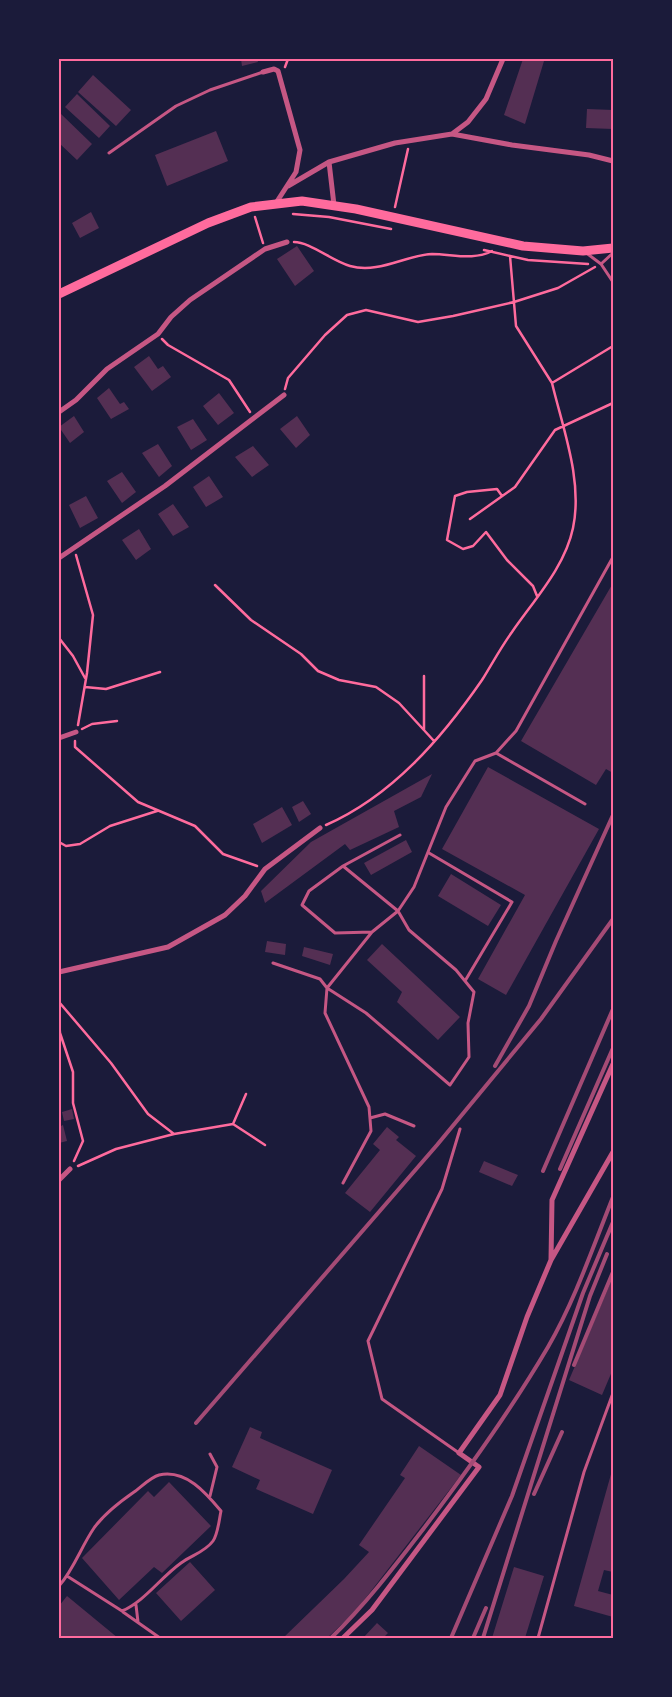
<svg xmlns="http://www.w3.org/2000/svg" width="672" height="1697" viewBox="0 0 672 1697" font-family="'Nunito Sans',sans-serif">
	<rect width="100%" height="100%" fill="#1b1b3a"/>
	<path fill="#542f53" d="M241,59H257L258,62L242,66Z
		M523,59L544,61L525,124L504,115Z
		M93,75L131,110L116,126L78,92Z
		M77,94L110,126L99,138L65,107Z
		M587,109L613,110V129L586,128Z
		M59,112L92,144L77,160L59,143Z
		M216,131L228,161L167,186L155,155Z
		M91,212L99,228L80,238L72,223Z
		M297,246L314,271L295,286L277,259Z
		M149,356L158,369L163,366L171,377L152,391L134,367Z
		M109,388L120,404L124,402L129,409L111,419L97,398Z
		M219,393L234,413L218,425L203,406Z
		M74,416L84,432L70,443L59,427Z
		M297,416L310,435L296,448L280,429Z
		M193,419L207,440L191,450L177,427Z
		M158,444L172,466L159,477L142,453Z
		M253,446L269,465L252,477L235,457Z
		M122,472L136,492L122,503L107,481Z
		M209,476L223,497L206,507L193,487Z
		M86,496L98,518L80,528L69,505Z
		M173,504L189,527L173,536L158,514Z
		M139,529L151,549L136,560L122,540Z
		M613,583V773L606,769L596,785L521,741Z
		M488,767L599,829L506,995L478,979L525,895L442,849Z
		M432,774L421,797L394,811L399,827L350,850L345,844L265,903L261,891L311,842Z
		M303,801L311,814L299,822L292,807Z
		M282,807L292,825L262,843L253,824Z
		M406,840L412,852L371,875L364,863Z
		M451,874L501,905L488,926L438,896Z
		M267,941L286,944L285,955L265,952Z
		M382,944L460,1017L438,1040L397,1002L402,992L367,960Z
		M304,947L333,954L330,965L302,956Z
		M72,1109L74,1119L64,1121L62,1112Z
		M63,1125L67,1141L59,1143V1127Z
		M387,1127L399,1137L396,1140L416,1156L370,1212L345,1193L380,1150L373,1144Z
		M484,1161L518,1175L512,1186L479,1172Z
		M613,1277V1369L602,1395L569,1380Z
		M250,1427L262,1432L260,1438L332,1470L313,1514L256,1489L260,1480L232,1467Z
		M419,1446L461,1475L354,1613L327,1638H283L344,1579L369,1552L359,1545L405,1478L400,1475Z
		M613,1467V1572L604,1570L598,1591L613,1595V1617L574,1606Z
		M169,1482L211,1526L162,1573L154,1567L119,1600L82,1558L148,1491L154,1497Z
		M190,1562L215,1590L181,1621L156,1593Z
		M514,1567L544,1576L525,1638H492Z
		M67,1596L118,1638H60L59,1606Z
		M377,1623L388,1633L383,1638H363Z"/>
	<g fill="none" stroke-linecap="round" stroke-linejoin="round">
		<path stroke="#ff6b9d" stroke-width="2.5" d="M285,67L288,59
			M395,207L408,149
			M293,214L329,217L391,229
			M255,217L263,243
			M294,242C310,242 332,261 350,266C379,274 406,255 432,254C452,254 474,261 492,251
			M484,250L528,260L588,264
			M510,256L516,326L552,383
			M162,339L168,345L229,380L250,412
			M285,389L288,378L325,335L347,315L366,310L418,322L453,316L514,302L558,288L595,267
			M502,496L497,489L467,492L455,496L447,540L463,549L473,546L486,532L507,560L533,586L537,596
			M470,519L515,487L555,430L613,403
			M76,555L93,615L87,673L78,725
			M215,585L251,620L301,654L318,671L339,680L376,687L399,703L434,741
			M59,638L73,656L85,678
			M85,687L106,689L160,672
			M82,729L92,724L117,721
			M424,730V676
			M75,741V747L138,802L195,826L223,854L257,866
			M326,825C392,796 442,738 482,680C492,664 501,647 512,632C534,600 565,567 573,528C583,481 563,429 552,383L613,346
			M59,842L66,846L80,844L110,826L157,811
			M59,1002L111,1063L148,1114L174,1134
			M59,1020L60,1033L73,1072V1103L83,1141L74,1161
			M233,1124L246,1094
			M78,1166L116,1149L174,1134L233,1124L265,1145"/>
		<path stroke="#c65784" stroke-width="3" d="M109,153L176,106L210,90L263,72
			M585,252L601,264L613,282
			M601,264L613,253
			M496,753L585,804
			M400,835L343,866L309,891L302,905L335,933L372,932L398,911L414,887L446,807L475,761L496,753L516,731L613,557
			M429,853L512,902L465,981
			M273,963L320,979L327,988L366,1013L450,1085L469,1057L468,1023L474,992L456,970L409,930L398,911L343,866
			M370,1118L385,1114L414,1126
			M343,1183L371,1131L369,1107L325,1013L327,988L372,932
			M459,1453L382,1399L368,1341L442,1189L460,1129
			M210,1496L217,1467L210,1454
			M59,1586C74,1569 81,1547 94,1528C104,1514 121,1501 134,1492C141,1487 151,1477 159,1475C186,1469 206,1493 221,1511C219,1520 218,1534 213,1541C205,1552 192,1555 181,1563C160,1578 145,1601 122,1611L67,1576
			M136,1605L138,1622
			M123,1612L160,1638
			M538,1638L584,1472L613,1393"/>
		<path stroke="#c65784" stroke-width="5" d="M263,72L274,69L278,71L300,150L296,172L276,203
			M452,134L512,145L589,155L613,161
			M329,162L334,205
			M288,186L329,162L395,143L452,134L468,122L486,99L503,59
			M59,412L76,400L107,369L158,334L171,317L190,300L265,249L287,242
			M59,558L165,486L284,395
			M59,738L76,732
			M59,972L168,947L225,915L245,896L265,869L320,828
			M59,1180L70,1169
			M551,1260L552,1200L613,1064
			M343,1638L372,1610L479,1467L459,1453L500,1395L527,1317L551,1260L613,1152"/>
		<path stroke="#ff6b9d" stroke-width="9" d="M59,294L208,223L251,207L302,201L356,209L523,246L583,251L613,248"/>
		<path stroke="#a44b75" stroke-width="4" d="M495,1066L529,1006L556,941L613,815
			M560,1169L613,1048
			M543,1171L613,1009
			M574,1365L613,1272
			M196,1423L437,1145L541,1019L613,919
			M534,1494L562,1432
			M331,1638C365,1605 394,1567 424,1528C468,1470 511,1410 548,1347C575,1300 593,1247 613,1197
			M451,1638L512,1496L583,1293L613,1222
			M473,1638L486,1608
			M483,1638L590,1296L607,1254"/>
	</g>
	<rect width="672" height="1697" fill="none" stroke="#1b1b3a" stroke-width="120"/>
	<rect x="60" y="60" width="552" height="1577" fill="none" stroke="#ff6b9d" stroke-width="2"/>
</svg>
